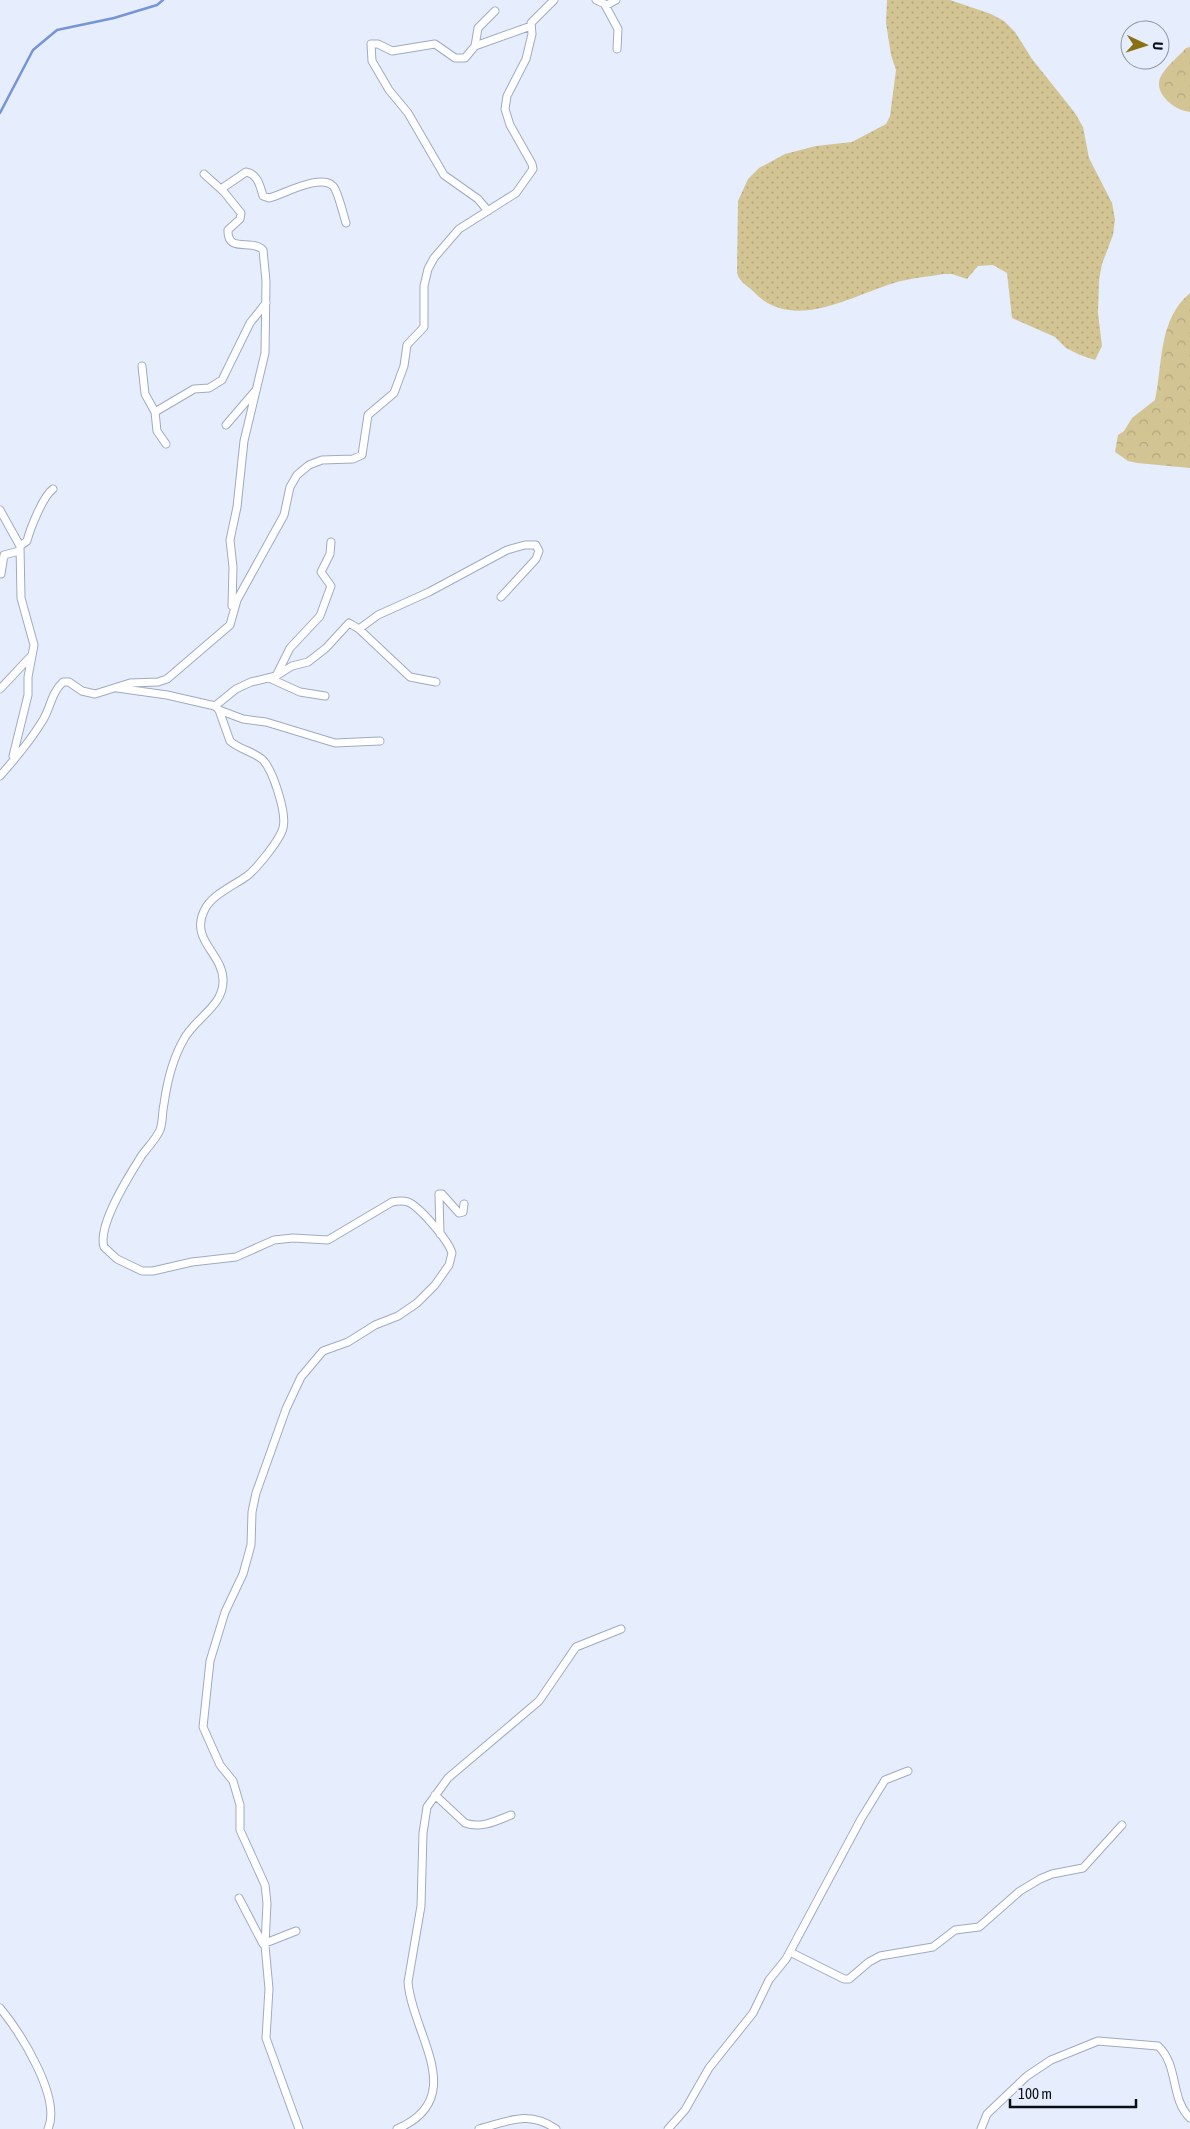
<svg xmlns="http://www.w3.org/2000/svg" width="1190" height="2129" viewBox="0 0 1190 2129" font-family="'Asap Condensed',sans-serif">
	<defs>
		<pattern id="grass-dots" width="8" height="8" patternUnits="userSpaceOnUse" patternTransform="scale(1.25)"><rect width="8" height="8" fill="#d3c493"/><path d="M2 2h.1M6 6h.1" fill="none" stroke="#b4a77e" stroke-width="1.8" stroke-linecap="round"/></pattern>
		<pattern id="forest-crowns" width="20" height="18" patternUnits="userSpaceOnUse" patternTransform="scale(1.25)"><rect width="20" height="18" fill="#d3c493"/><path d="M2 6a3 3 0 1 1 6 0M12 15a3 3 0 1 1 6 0" fill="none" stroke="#b4a77e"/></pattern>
	</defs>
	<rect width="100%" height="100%" fill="#e6eefd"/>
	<path fill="url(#grass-dots)" d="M887,0H950L991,14L1004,21L1015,32L1032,59L1075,113L1083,127L1089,158L1112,203L1115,219L1113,235L1102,264L1099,280L1098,313L1102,346L1095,360L1080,355L1066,348L1055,337L1012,318L1007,273L993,265L978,266L967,279L952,274H944C927,277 910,278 894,283C851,296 792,333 754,292C747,285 740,283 737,273L738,201L748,179L759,168L785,154L816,146L852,142L886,124L890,116L896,70L891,55L886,23Z"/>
	<path fill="url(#forest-crowns)" d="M1190,47V112C1176,111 1154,95 1160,78C1165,67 1178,57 1186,48Z
		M1190,293V468L1137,463L1128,461L1115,452L1118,435L1124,431L1132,418L1155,400C1163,363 1158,320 1190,293Z"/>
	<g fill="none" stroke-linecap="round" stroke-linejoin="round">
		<path stroke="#7794d6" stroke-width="2.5" d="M0,113L33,50L57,30L114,18L157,5L163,0"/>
		<g stroke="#9faac2" stroke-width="9">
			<path id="minor" d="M596,0L607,5L616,0
				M605,5L618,29L617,49
				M475,46L531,26
				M204,174L224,192L241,213L240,219L228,230C227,254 252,238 263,250L266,281L265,353L244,441L237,507L230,540L233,567L232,606
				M221,189L246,172C258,174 260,186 263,196L269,198C282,195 321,173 333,186C338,191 343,214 346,223
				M488,211L478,199L444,175L408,113L389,90L372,61L371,44H378L392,51L435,44L455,58H465L475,46L478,28L495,11
				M142,366L145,394L155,412
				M226,425L256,390
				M166,444L157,431L155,412L194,389L209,388L222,380L250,323L266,303
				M0,510L20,546L21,598L34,645L28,677V695L13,756
				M20,546L27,541C30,529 43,496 53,489
				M1,574L4,555L19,551
				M359,629L410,677L436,682
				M276,676L290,648L320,616L331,586L321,572L330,554L331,542
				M269,678L300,692L325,696
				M117,688L167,695L215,706L236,689L251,682L276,676L292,666L308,662L326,648L349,623L359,629L378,615L429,592L507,550L525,545H536L539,551L536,559L501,597
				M0,689L32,655
				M215,706L219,710L230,741C240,750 253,751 263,760C273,771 287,813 283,828C280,840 257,868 247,876C233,886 211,895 204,911C190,940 223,954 223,980C224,1006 195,1018 184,1039C173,1058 167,1082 164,1104C162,1112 163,1122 160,1130C156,1139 148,1147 142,1155C130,1174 97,1225 104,1247L117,1259L142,1271H153L192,1262L236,1257L274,1240L293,1238L328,1240L392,1202C397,1201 402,1200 408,1202C420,1207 448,1240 452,1253L449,1265L435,1285L417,1303L398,1316L375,1325L348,1342L323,1351L301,1377L286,1409L256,1493L252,1512L251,1545L243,1574L225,1612L210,1661L203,1727L220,1765L233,1781L240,1805V1830L265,1885L267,1903L265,1945L269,1989L266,2038L299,2129
				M219,710L243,719L266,722L335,743L380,741
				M0,776C15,759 31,740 43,720C51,707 51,693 63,682H69L82,691L95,694L130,683L158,682L167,679L230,625L237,600L284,515L290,487L297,475L309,465L322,460L353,459L362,455L368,415L394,393L404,366L407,345L424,327V286L428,269L434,258L459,229L516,193L533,169L532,164L510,125L505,109L507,96L526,59L532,34L531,23L554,0
				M440,1234L439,1194H442L459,1213L463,1212L464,1204
				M435,1795L465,1823C481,1829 496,1821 511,1815
				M239,1898L263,1944L296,1931
				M790,1952L844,1979H849L869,1962L880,1956L933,1947L955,1930L979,1927L1020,1891L1040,1879L1052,1874L1083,1868L1122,1825
				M0,2008C20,2032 62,2098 48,2129
				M397,2129C470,2098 412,2034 408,1982L421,1906L423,1833L427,1807L448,1778L539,1701L576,1647L621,1629
				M479,2129C509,2121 529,2110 556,2129
				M668,2129L685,2110L709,2068L753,2013L769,1980L786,1959L861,1819L885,1780L908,1771
				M981,2129L987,2114L1027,2076L1051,2060L1098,2041L1158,2046C1179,2065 1170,2099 1190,2118"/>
		</g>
		<use href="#minor" stroke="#fff" stroke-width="7"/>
	</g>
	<g transform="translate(1145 45) rotate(94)"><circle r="24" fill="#e6eefd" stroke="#8e94a1"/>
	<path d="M0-4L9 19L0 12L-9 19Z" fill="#897113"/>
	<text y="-8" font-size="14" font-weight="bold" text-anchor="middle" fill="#0a0e16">U</text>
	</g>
	<path d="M1010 2099v8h126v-8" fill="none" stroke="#0a0e16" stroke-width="2.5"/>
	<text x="1018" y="2099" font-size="15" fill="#0a0e16" stroke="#e6eefd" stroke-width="4" paint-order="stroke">100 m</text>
</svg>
